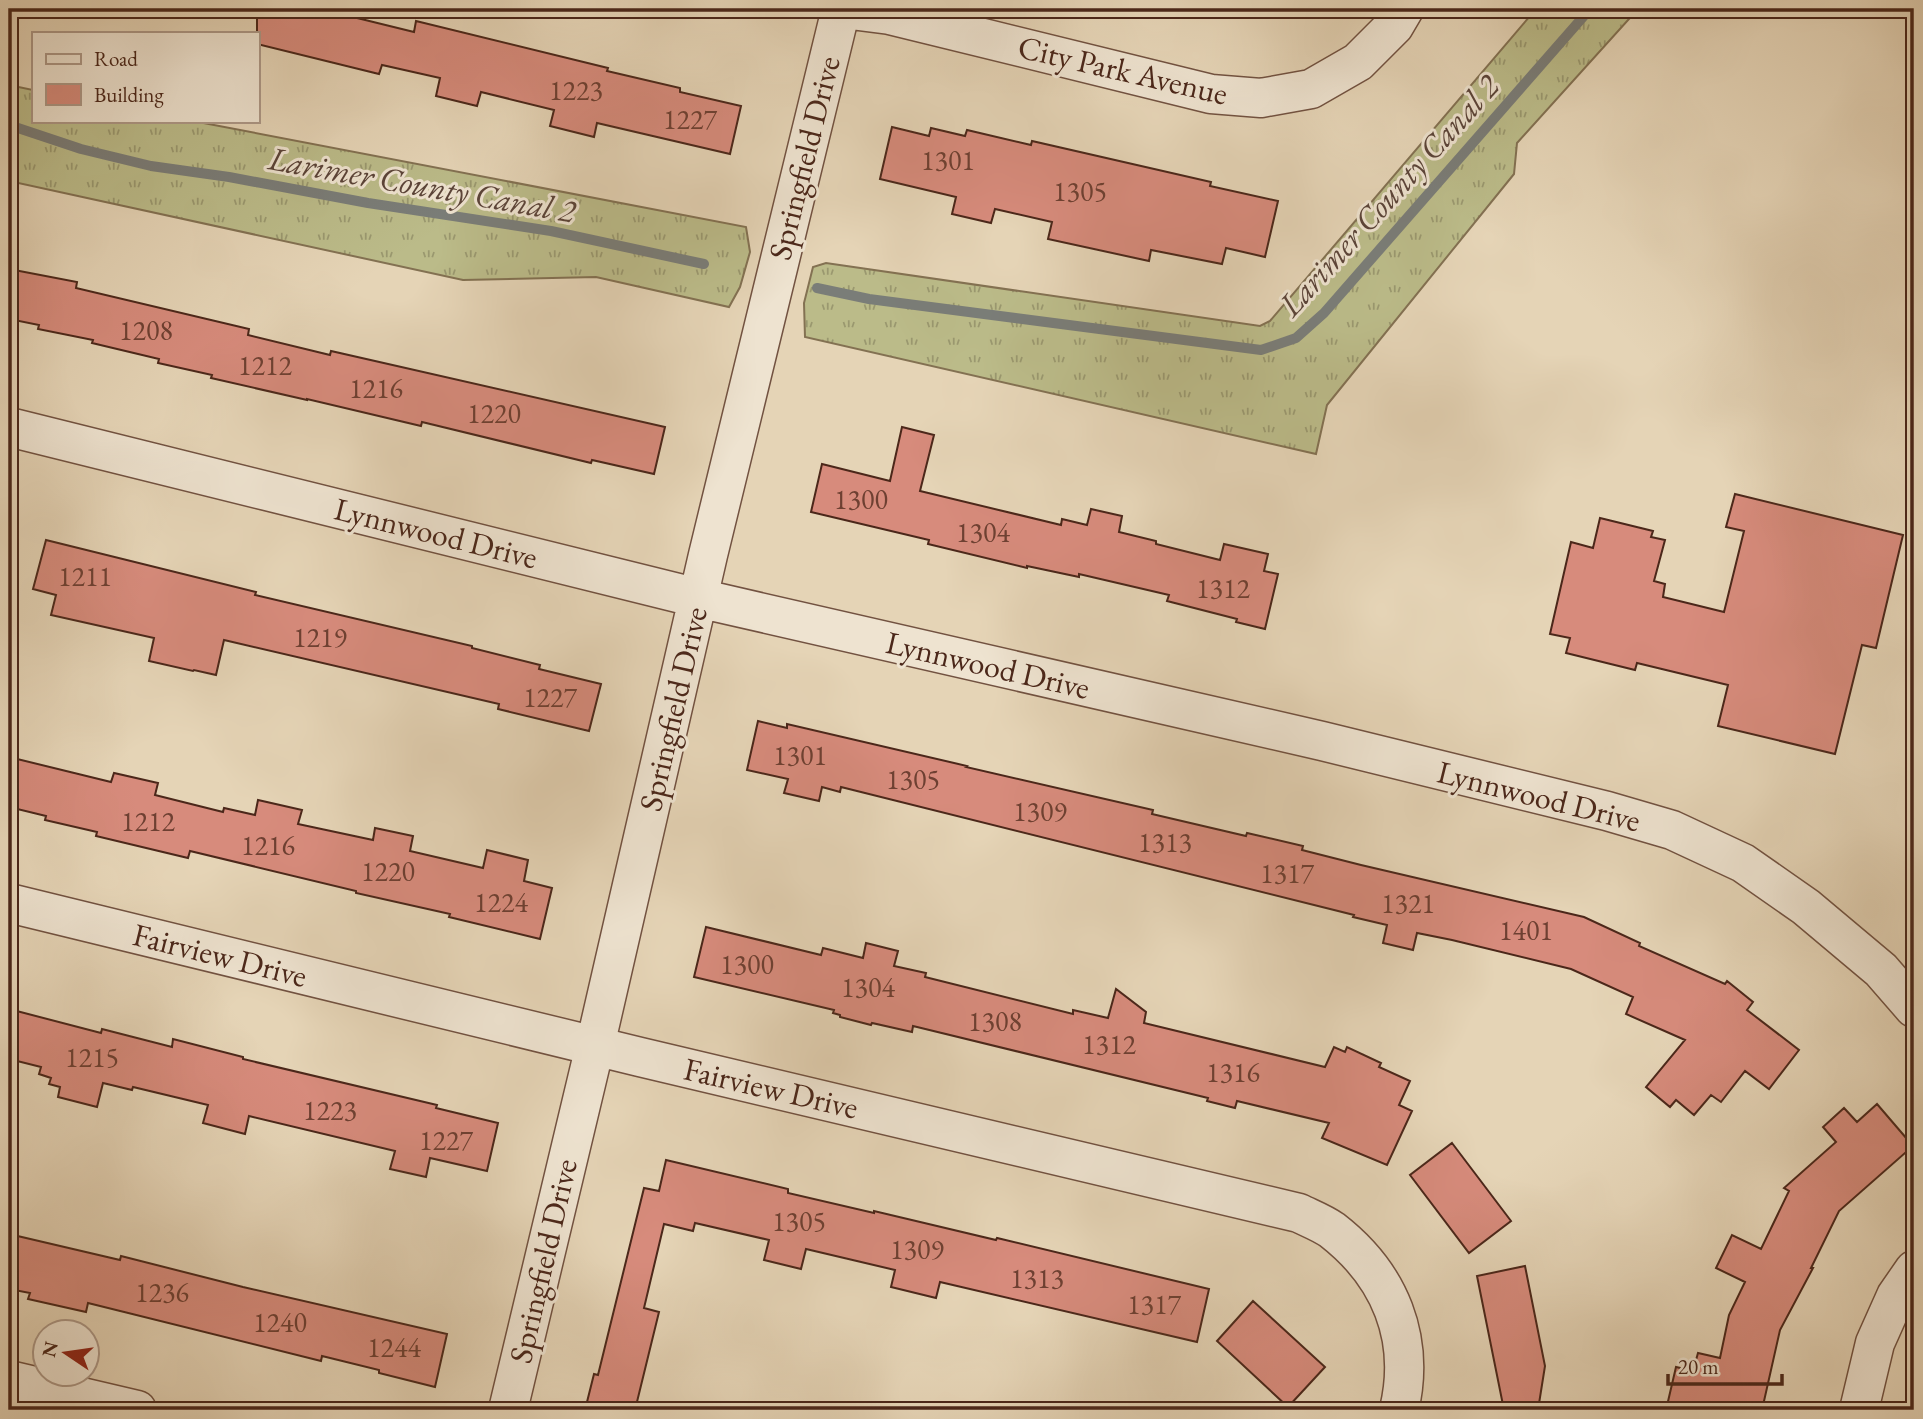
<svg xmlns="http://www.w3.org/2000/svg" width="1923" height="1419" viewBox="0 0 1923 1419" font-family="'EB Garamond',serif">
	<defs>
		<pattern id="grass-tufts" width="24" height="20" patternUnits="userSpaceOnUse" patternTransform="scale(1.75)"><rect width="24" height="20" fill="#bbbb89"/><path d="M3 7l-1-3M5 7V3M7 7l1-3M15 17l-1-3M17 17v-4M19 17l1-3" fill="none" stroke="#9a986f"/></pattern>
	</defs>
	<rect width="100%" height="100%" fill="#e5d4b6"/>
	<filter id="stains"><feTurbulence type="fractalNoise" baseFrequency=".00286" numOctaves="4"/><feColorMatrix values="0 0 0 0 .2 0 0 0 0 .09 0 0 0 0 .02 0 0 0 .5 -.17"/></filter>
	<radialGradient id="worn" r=".72"><stop offset=".6" stop-color="#630" stop-opacity="0"/><stop offset="1" stop-color="#630" stop-opacity=".3"/></radialGradient>
	<path fill="url(#grass-tufts)" stroke="#837152" stroke-width="2" d="M1536,9H1638L1517,143L1514,174L1327,405L1316,454L805,337L804,303L813,267L826,263L1260,326L1270,321Z
		M9,85L33,90V121H193L746,227L750,252L740,287L729,307L596,277L463,280L9,181Z"/>
	<g fill="none" stroke-linecap="round" stroke-linejoin="round">
		<path stroke="#7a7d78" stroke-width="10" d="M9,125L81,149L151,166L229,177L368,203L551,231L704,264
			M817,288L869,299L1261,350L1296,338L1324,313L1590,9"/>
	</g>
	<path fill="#d78b7c" stroke="#4b271a" stroke-width="2" d="M257,9H336L354,13L353,17L414,32L416,21L608,68L607,71L680,88V92L741,106L730,154L597,123L594,137L550,126L554,110L481,92L477,106L436,96L440,78L382,65L379,74L257,44Z
		M892,127L929,136L931,128L965,136L967,130L1031,145L1032,141L1211,182L1210,186L1278,201L1265,257L1226,248L1222,264L1151,250L1149,261L1048,239L1052,222L995,209L991,223L952,214L956,197L880,179Z
		M9,269L77,282L76,288L249,329L248,335L330,355L331,351L665,427L654,474L592,460L591,463L422,422L421,426L307,399V400L211,378L212,375L158,363L159,359L92,343L93,340L38,329L39,325L9,319Z
		M902,427L934,435L920,491L1061,525L1062,519L1087,525L1091,509L1122,516L1119,532L1156,541V544L1220,560L1224,544L1268,554L1264,571L1278,574L1265,629L1236,622L1237,619L1167,601L1169,595L1079,574V577L1027,566V568L928,544L929,540L811,512L822,464L890,481Z
		M1735,494L1903,535L1876,648L1862,645L1835,754L1718,726L1728,685L1637,663L1635,670L1566,653L1570,638L1550,634L1571,542L1593,548L1600,518L1653,531L1651,537L1665,540L1654,581L1665,584L1663,597L1724,612L1744,531L1726,527Z
		M46,540L256,592L255,595L472,646V648L540,665L539,669L601,684L589,731L498,709L499,704L224,640L216,675L194,670L193,671L149,661L154,638L51,615L56,595L33,589Z
		M758,721L787,728V724L967,766L966,767L1153,810L1152,814L1246,836L1247,833L1303,846L1302,850L1361,865L1584,917L1640,943L1639,946L1725,984L1727,981L1753,1002L1747,1010L1799,1050L1769,1089L1745,1071L1721,1102L1711,1095L1694,1115L1676,1100L1670,1107L1646,1087L1685,1040L1626,1014L1633,997L1571,969L1452,940L1417,933L1413,950L1383,943L1387,925L1353,917L1354,915L841,787L840,792L822,787L819,801L784,793L788,779L747,770Z
		M9,757L111,782L114,773L158,783L155,795L223,812L224,808L255,815L258,800L302,810L298,824L373,840L375,828L413,836L410,851L483,868L487,850L528,860L524,881L552,888L540,939L449,917L450,914L356,893V891L190,851L188,858L96,836L97,832L45,820L46,816L9,807Z
		M706,927L821,955L823,948L863,958L866,943L898,951L894,966L926,973L925,977L1073,1014V1010L1108,1018L1116,989L1146,1012L1144,1023L1325,1067L1334,1047L1345,1052L1347,1047L1381,1063L1379,1067L1410,1081L1399,1105L1412,1111L1387,1165L1322,1138L1329,1123L1237,1101L1235,1108L1207,1101L1208,1098L913,1026L912,1032L872,1023L871,1025L840,1017V1015L833,1013L834,1010L694,977Z
		M9,1009L101,1033L102,1029L172,1047L173,1039L243,1057V1059L437,1105L436,1108L498,1123L487,1171L430,1158L426,1177L390,1169L395,1151L249,1116L245,1134L203,1123L208,1105L133,1087L132,1090L103,1083L97,1107L58,1097L60,1087L49,1084L51,1078L39,1074L41,1067L9,1059Z
		M1877,1104L1913,1146L1839,1211L1811,1268H1813L1780,1330L1762,1410H1666L1676,1367L1693,1371L1698,1353L1720,1358L1729,1315L1745,1282L1716,1268L1732,1235L1761,1249L1789,1191L1784,1188L1836,1142L1823,1127L1844,1108L1857,1122Z
		M1452,1143L1511,1221L1469,1253L1410,1175Z
		M666,1160L788,1189V1193L874,1213V1211L996,1240L997,1238L1209,1289L1197,1342L940,1282L936,1298L891,1287L895,1270L806,1249L801,1269L764,1260L769,1240L695,1223L693,1231L664,1224L644,1308L659,1312L635,1410H585L594,1374L598,1375L644,1188L659,1191Z
		M9,1234L120,1260L121,1256L243,1287L447,1334L435,1387L379,1373V1370L322,1356L321,1361L88,1303L86,1312L28,1299L30,1293L9,1289Z
		M1525,1266L1545,1366L1538,1410H1504L1477,1276Z
		M1253,1301L1325,1367L1288,1407L1217,1341Z"/>
	<g fill="none" stroke-linecap="round" stroke-linejoin="round">
		<g stroke="#725241" stroke-width="41">
			<path id="minor" d="M843,9L890,15L1211,94L1261,98L1311,89L1358,62L1394,26L1404,9
				M9,427L698,598L1322,741L1607,811L1672,830L1743,863L1806,907L1881,970L1914,1008
				M9,903L640,1057L1299,1213C1309,1218 1322,1223 1332,1230C1390,1275 1416,1338 1399,1410
				M9,1380L137,1410
				M508,1410L595,1046L708,555L841,9
				M1859,1410L1875,1343L1896,1296L1914,1270"/>
		</g>
		<use href="#minor" stroke="#eee3d0" stroke-width="38"/>
	</g>
	<g text-anchor="middle" stroke-width="6" stroke-linejoin="round" paint-order="stroke">
		<g font-size="28" fill="#6e4032">
			<text x="576" y="100">1223</text>
			<text x="690" y="129">1227</text>
			<text x="948" y="170">1301</text>
			<text x="1080" y="201">1305</text>
			<text x="146" y="340">1208</text>
			<text x="265" y="375">1212</text>
			<text x="376" y="398">1216</text>
			<text x="494" y="423">1220</text>
			<text x="861" y="509">1300</text>
			<text x="983" y="542">1304</text>
			<text x="85" y="586">1211</text>
			<text x="1223" y="598">1312</text>
			<text x="320" y="647">1219</text>
			<text x="550" y="707">1227</text>
			<text x="800" y="765">1301</text>
			<text x="913" y="789">1305</text>
			<text x="1040" y="821">1309</text>
			<text x="148" y="831">1212</text>
			<text x="1165" y="852">1313</text>
			<text x="268" y="855">1216</text>
			<text x="388" y="881">1220</text>
			<text x="1287" y="883">1317</text>
			<text x="501" y="912">1224</text>
			<text x="1408" y="913">1321</text>
			<text x="1526" y="940">1401</text>
			<text x="747" y="974">1300</text>
			<text x="868" y="997">1304</text>
			<text x="995" y="1031">1308</text>
			<text x="1109" y="1054">1312</text>
			<text x="92" y="1067">1215</text>
			<text x="1233" y="1082">1316</text>
			<text x="330" y="1120">1223</text>
			<text x="446" y="1150">1227</text>
			<text x="799" y="1231">1305</text>
			<text x="917" y="1259">1309</text>
			<text x="1037" y="1288">1313</text>
			<text x="162" y="1302">1236</text>
			<text x="1154" y="1314">1317</text>
			<text x="280" y="1332">1240</text>
			<text x="394" y="1357">1244</text>
		</g>
		<g font-size="32" fill="#4b271a" stroke="#eee3d0">
			<text transform="translate(1123 70) rotate(13)" y="11">City Park Avenue</text>
			<text transform="translate(804 158) rotate(-76)" y="11">Springfield Drive</text>
			<text transform="translate(436 533) rotate(14)" y="11">Lynnwood Drive</text>
			<text transform="translate(988 665) rotate(13)" y="11">Lynnwood Drive</text>
			<text transform="translate(673 709) rotate(-77)" y="11">Springfield Drive</text>
			<text transform="translate(1539 796) rotate(14)" y="11">Lynnwood Drive</text>
			<text transform="translate(220 955) rotate(14)" y="11">Fairview Drive</text>
			<text transform="translate(771 1088) rotate(13)" y="11">Fairview Drive</text>
			<text transform="translate(543 1261) rotate(-77)" y="11">Springfield Drive</text>
		</g>
		<g font-size="33" font-style="italic" fill="#5b4439" stroke="#eee3d0">
			<text transform="translate(422 184) rotate(10)" y="12">Larimer County Canal 2</text>
			<text transform="translate(1388 195) rotate(-48)" y="12">Larimer County Canal 2</text>
		</g>
	</g>
	<rect width="1923" height="1419" fill="none" stroke="#e5d4b6" stroke-width="35"/>
	<rect x="10" y="10" width="1902" height="1398" fill="none" stroke="#4b271a" stroke-width="3.5"/>
	<rect x="18" y="18" width="1888" height="1384" fill="none" stroke="#4b271a" stroke-width="2"/>
	<rect x="32" y="32" width="228" height="91" fill="#eee3d0" stroke="#ad9887" stroke-width="2"/>
	<rect x="46" y="54" width="35" height="10" fill="#eee3d0" stroke="#ad9887" stroke-width="2"/>
	<text x="94" y="66" font-size="21" fill="#4b271a">Road</text>
	<rect x="46" y="84" width="35" height="21" fill="#d78b7c" stroke="#ad9887" stroke-width="2"/>
	<text x="94" y="102" font-size="21" fill="#4b271a">Building</text>
	<g transform="translate(66 1353) rotate(283)"><circle r="33" fill="#eee3d0" stroke="#ad9887" stroke-width="2"/>
	<path d="M0-5L12 26L0 18L-12 26Z" fill="#8f2418"/>
	<text y="-10" font-size="19" font-weight="bold" text-anchor="middle" fill="#4b271a">N</text>
	</g>
	<path d="M1668 1374v10h114v-10" fill="none" stroke="#4b271a" stroke-width="3.5"/>
	<text x="1678" y="1374" font-size="21" fill="#4b271a" stroke="#eee3d0" stroke-width="5" paint-order="stroke">20 m</text>
	<rect width="100%" height="100%" filter="url(#stains)"/>
	<rect width="100%" height="100%" fill="url(#worn)"/>
</svg>
